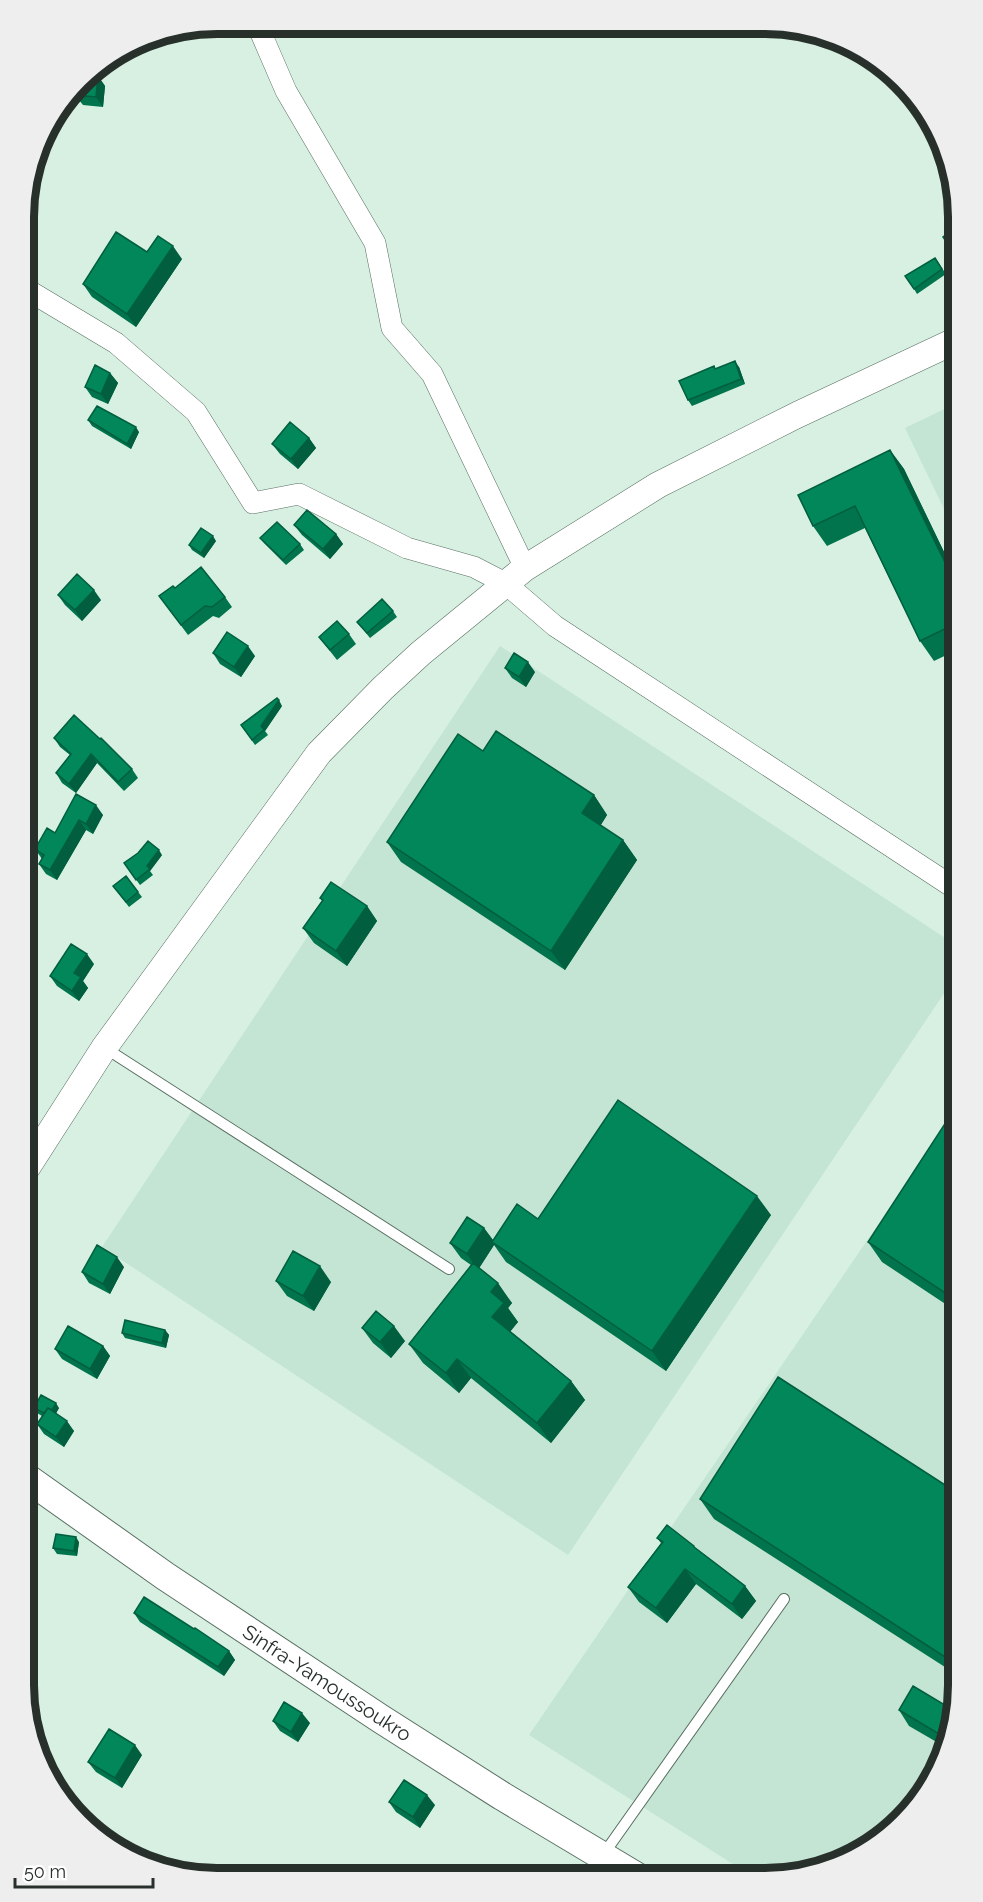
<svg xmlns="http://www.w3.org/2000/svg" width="983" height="1902" viewBox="0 0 983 1902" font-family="Raleway,sans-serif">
	<rect width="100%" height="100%" fill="#d7f0e2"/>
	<path fill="#c4e5d3" d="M959,402V540L905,428Z
		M500,646L959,947V971L568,1555L102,1247Z
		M959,1106V1698L944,1758L919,1803L873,1845L828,1868L766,1878H755L529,1735Z"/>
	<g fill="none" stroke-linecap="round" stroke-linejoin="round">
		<g stroke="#596f63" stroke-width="12">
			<path id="service" d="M105,1048L449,1269
				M603,1855L784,1599"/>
		</g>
		<g stroke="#596f63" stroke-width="22">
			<path id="minor" d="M257,24L286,91L375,243L392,328L432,374L525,568
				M26,289L116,343L196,412L253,503L299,494L407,548L474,567L505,583L555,626L959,891"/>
		</g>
		<g stroke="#596f63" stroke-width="27">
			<path id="tertiary" d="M25,1171L104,1048L319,753L383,688L421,653L525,568L658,485L797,415L959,339"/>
		</g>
		<g stroke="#596f63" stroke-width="30">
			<path id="secondary" d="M24,1476L165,1576L381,1719L502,1796L639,1878"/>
		</g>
		<use href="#service" stroke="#fff" stroke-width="10"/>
		<use href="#minor" stroke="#fff" stroke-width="21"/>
		<use href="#tertiary" stroke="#fff" stroke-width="26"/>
		<use href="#secondary" stroke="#fff" stroke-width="28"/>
	</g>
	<path fill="#01744d" d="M98,76L105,86L103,107L83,105L75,95Z
		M959,224V255L957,257L943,237L955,228Z
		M147,252L182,259L136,327L92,297L83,284Z
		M935,258L946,274L917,294L914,289Z
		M714,366L715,369L739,367L745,384L692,406L688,400Z
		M110,373L118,383L108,404L92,397L85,387Z
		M88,420L139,432L131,449L92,426Z
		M309,438L316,448L298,469L280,454L272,444Z
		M890,450L904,469L959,583V649L934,661L920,641L865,528L827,546L813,526Z
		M294,525L336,534L343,544L330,559L302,535Z
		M260,538L300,544L304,550L286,565L264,543Z
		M216,541L204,558L192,550L189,545Z
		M175,588L225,597L232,607L219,618L213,616L188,635L159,596Z
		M58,595L101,600L82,621L65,605Z
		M393,611L397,617L370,638L357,622Z
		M349,634L356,644L337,660L319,637Z
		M213,653L255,656L241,677L220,664Z
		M505,668L535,672L526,687L512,678Z
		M282,706L265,731L268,735L255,745L241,725Z
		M54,738L100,739L132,769L138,778L124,791L97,763L76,793L62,783L56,773L70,755L60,747Z
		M483,751L594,795L607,815L600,826L623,840L637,860L565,970L401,862L387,842Z
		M76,794L103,815L93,834L86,830L57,880L46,874L39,864L42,859L35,849L55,833Z
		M162,855L150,871L153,875L140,885L124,863Z
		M126,876L142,897L129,907L113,886Z
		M320,898L367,906L377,921L347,966L314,943L303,928L322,901Z
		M94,964L83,981L88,988L79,1001L57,986L50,976Z
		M959,1095V1313L882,1262L868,1242L951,1115L949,1111Z
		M771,1215L666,1371L506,1262L494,1245L479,1268L512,1303L508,1308L518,1322L510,1331L571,1381L585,1400L551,1443L471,1378L459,1393L423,1363L409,1344L471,1265L461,1258L450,1243L484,1228L493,1240L538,1219Z
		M124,1267L110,1294L89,1283L82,1272Z
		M276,1281L331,1282L314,1311L287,1296Z
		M362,1328L405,1341L391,1358L373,1343Z
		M165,1330L169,1335L166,1348L125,1338L122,1333Z
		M103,1346L110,1356L97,1379L62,1359L55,1349Z
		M34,1408H59L56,1413L74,1431L64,1447L44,1434L37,1424L42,1416L37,1413Z
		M959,1494V1676L714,1519L700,1499Z
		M657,1538L697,1549L745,1586L756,1601L742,1619L696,1584L667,1623L639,1602L628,1587L661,1543Z
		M79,1542L77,1556L57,1554L53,1548Z
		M134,1613L229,1651L235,1660L224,1676L140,1622Z
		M899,1710L955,1711L947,1748L909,1726Z
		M273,1721L310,1723L298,1742L280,1731Z
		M142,1755L122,1788L96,1772L88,1762Z
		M389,1802L435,1805L420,1828L396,1812Z"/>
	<path fill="#015e3f" d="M98,76L105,86L103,107L96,97Z
		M173,246L182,259L136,327L127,314Z
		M735,361L739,367L745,384L741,379Z
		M110,373L118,383L108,404L101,394Z
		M136,427L139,432L131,449L127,444Z
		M309,438L316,448L298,469L291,459Z
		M890,450L904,469L959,583V591Z
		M336,534L343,544L330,559L323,549Z
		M213,536L216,541L204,558L201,553Z
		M94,590L101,600L82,621L75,610Z
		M248,646L255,656L241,677L234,667Z
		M528,662L535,672L526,687L519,677Z
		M279,700L282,706L265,731L261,726Z
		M91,754L97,763L76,793L69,784Z
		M594,795L607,815L596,833L582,813Z
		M96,805L103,815L93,834L86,824Z
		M79,820L86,830L57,880L50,870Z
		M623,840L637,860L565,970L551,951Z
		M159,850L162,855L150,871L147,866Z
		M367,906L377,921L347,966L336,951Z
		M87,954L94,964L83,981L88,988L79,1001L72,991L74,973Z
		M757,1196L771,1215L666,1371L652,1351Z
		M484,1228L495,1243L492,1242L494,1245L478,1270L467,1254Z
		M117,1257L124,1267L110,1294L103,1284Z
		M320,1266L331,1282L314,1311L303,1296Z
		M498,1283L512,1303L508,1308L518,1322L506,1337L492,1317L491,1292Z
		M394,1326L405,1341L391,1358L380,1342Z
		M165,1330L169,1335L166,1348L162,1343Z
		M103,1346L110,1356L97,1379L90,1369Z
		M457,1359L471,1378L459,1393L446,1373Z
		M571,1381L585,1400L551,1443L537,1423Z
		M56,1403L59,1408L52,1421L49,1416Z
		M67,1421L74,1431L64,1447L56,1437Z
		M76,1537L79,1542L77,1556L74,1551Z
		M685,1569L696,1584L667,1623L656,1608Z
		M745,1586L756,1601L742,1619L732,1604Z
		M229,1651L235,1660L224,1676L218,1667Z
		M302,1713L310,1723L298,1742L291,1732Z
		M135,1745L142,1755L122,1788L115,1778Z
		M427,1795L435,1805L420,1828L413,1817Z"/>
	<path fill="#01875a" stroke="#015e3f" stroke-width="1.5" d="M88,75L98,76L96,97L75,95L76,90Z
		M959,224V243L951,249L943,237L955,228V226Z
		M116,232L147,252L158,236L173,246L127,314L83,284Z
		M935,258L942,269L914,289L905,276Z
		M735,361L741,379L688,400L679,381L714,366L715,369Z
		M95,365L110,373L101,394L85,387Z
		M97,406L136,427L127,444L88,420Z
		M290,422L309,438L291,459L272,444Z
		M890,450L959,591V622L920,641L855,506L813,526L798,495Z
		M307,510L336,534L323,549L294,525Z
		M277,522L300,544L283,560L260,538Z
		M201,528L213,536L201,553L189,545Z
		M201,567L225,597L212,607L205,606L181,625L159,596L173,586L175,588Z
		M77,574L94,590L75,610L58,595Z
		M382,599L393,611L367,633L357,622Z
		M337,621L349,634L330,650L319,637Z
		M227,632L248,646L234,667L213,653Z
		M514,653L528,662L519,677L505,668Z
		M277,698L279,700L261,726L264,730L252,740L241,725Z
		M74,715L100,739L101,738L132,769L118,782L91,754L69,784L56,773L71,754L54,738Z
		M496,731L594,795L582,813L623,840L551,951L387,842L458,734L483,751Z
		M76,794L96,805L86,824L79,820L50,870L39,864L44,855L35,849L47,828L55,833Z
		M148,841L159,850L147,866L150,869L136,880L124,863L138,853Z
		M126,876L138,892L126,902L113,886Z
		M331,882L367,906L336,951L303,928L323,900L320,898Z
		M71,944L87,954L74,973L81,977L72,991L50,976Z
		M959,1095V1302L868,1242L952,1113L949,1111Z
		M618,1100L757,1196L652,1351L492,1242L517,1204L538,1219Z
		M467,1217L484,1228L467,1254L450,1243Z
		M97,1245L117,1257L103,1284L82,1272Z
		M293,1251L320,1266L303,1296L276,1281Z
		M473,1263L498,1283L491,1292L504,1303L492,1317L571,1381L537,1423L457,1359L446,1373L409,1344Z
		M376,1311L394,1326L380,1342L362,1328Z
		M125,1320L165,1330L162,1343L122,1333Z
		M68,1326L103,1346L90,1369L55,1349Z
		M778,1377L959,1494V1666L700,1499Z
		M41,1395L56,1403L52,1410L48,1408L44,1413L34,1408Z
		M48,1408L67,1421L56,1437L37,1424Z
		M667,1525L694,1546V1547L745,1586L732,1604L685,1569L656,1608L628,1587L663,1542L657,1538Z
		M56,1534L76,1537L74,1551L53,1548Z
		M144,1597L194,1629L195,1628L229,1651L218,1667L134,1613Z
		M913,1686L955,1711L949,1740L899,1710Z
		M284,1702L302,1713L291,1732L273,1721Z
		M109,1729L135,1745L115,1778L88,1762Z
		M404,1780L427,1795L413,1817L389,1802Z"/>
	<g text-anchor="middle" stroke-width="6" stroke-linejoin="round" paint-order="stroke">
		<g font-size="20" fill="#27302b" stroke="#fff">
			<text transform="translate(327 1683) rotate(33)" y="7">Sinfra-Yamoussoukro</text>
		</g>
	</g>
	<path d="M0 0H983V1902H0ZM217 34H765A183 183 0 0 1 948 217V1685A183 183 0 0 1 765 1868H217A183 183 0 0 1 34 1685V217A183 183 0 0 1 217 34Z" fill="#eee" fill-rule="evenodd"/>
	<path fill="none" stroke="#27302b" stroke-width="8" d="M217 34H765A183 183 0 0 1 948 217V1685A183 183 0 0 1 765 1868H217A183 183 0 0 1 34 1685V217A183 183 0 0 1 217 34Z"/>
	<path d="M15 1878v9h138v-9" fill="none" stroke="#27302b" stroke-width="3"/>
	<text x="24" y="1878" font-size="18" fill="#27302b" stroke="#ffffff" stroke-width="4.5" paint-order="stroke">50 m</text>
</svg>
